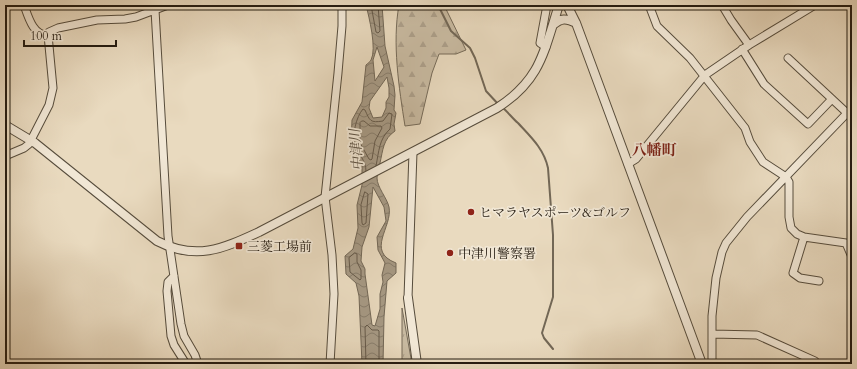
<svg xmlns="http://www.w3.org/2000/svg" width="857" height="369" viewBox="0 0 857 369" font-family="Cardo,'Noto Serif JP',serif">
	<defs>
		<pattern id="forest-firs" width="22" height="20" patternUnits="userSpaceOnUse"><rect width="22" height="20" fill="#c8baa1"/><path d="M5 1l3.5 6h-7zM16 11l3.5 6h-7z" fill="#ac9f8a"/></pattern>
		<pattern id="park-tufts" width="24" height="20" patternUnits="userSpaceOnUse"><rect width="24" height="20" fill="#c8baa1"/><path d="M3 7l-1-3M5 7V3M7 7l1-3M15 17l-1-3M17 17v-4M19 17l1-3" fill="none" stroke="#ac9f8a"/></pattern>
		<pattern id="water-waves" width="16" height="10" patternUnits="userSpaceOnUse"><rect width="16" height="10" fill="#a69984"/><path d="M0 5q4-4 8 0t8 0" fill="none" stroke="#877c6b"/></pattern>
	</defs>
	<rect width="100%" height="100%" fill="#e9dabf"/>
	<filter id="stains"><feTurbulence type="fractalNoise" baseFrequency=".005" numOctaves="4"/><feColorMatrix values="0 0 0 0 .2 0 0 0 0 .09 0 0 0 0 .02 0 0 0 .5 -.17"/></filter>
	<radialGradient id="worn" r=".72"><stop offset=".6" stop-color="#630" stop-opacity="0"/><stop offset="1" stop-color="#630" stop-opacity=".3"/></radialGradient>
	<path fill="url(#forest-firs)" stroke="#766b59" d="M399,5H444L466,50L456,54H439L432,73L420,124L405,126C399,88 392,43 399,5Z"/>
	<path fill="url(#park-tufts)" stroke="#766b59" d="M402,308L412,364H402Z"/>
	<path fill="url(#water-waves)" stroke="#726756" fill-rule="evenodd" d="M366,5H382L385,46L394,86L395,95L394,110L396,113L394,124L395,131C383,139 383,150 380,163C379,168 377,174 377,178C377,187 387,198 389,207C393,227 365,251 396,263V273L387,281L384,317L383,364H362L359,296L356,283L346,274L345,256L353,249L358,228L357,205L362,185V166L351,145L352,120L362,102L366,65C367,64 371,61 371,60C377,49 369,17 366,5ZM377,47L384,67L375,81L373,60ZM387,77L389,88V97L386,102V108L382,117L373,118L369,108L370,101ZM373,187L384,207L386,221L377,237L378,250L385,263L382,275L383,282L380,294V309L375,326L372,325L365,274V269L361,261L362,247L369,227Z"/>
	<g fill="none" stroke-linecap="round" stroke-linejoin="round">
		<path stroke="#665a4a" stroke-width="1" d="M371,5L376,32L378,33L380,31L378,5
			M362,121H364L370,126H381L382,128L375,141L372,159L371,160L369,159L360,143V123Z
			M366,171C366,160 358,154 355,145C352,135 356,117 363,109L365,110C370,121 370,123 383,121L389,113L392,114L390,129C379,139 379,151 376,166
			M365,192L368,194L366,223L363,225L362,223L361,205Z
			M355,253L357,254V262L361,270V279L360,280L350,272L349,258Z
			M366,364L365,327L367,325L372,330H378L379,331V364"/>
		<path stroke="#726756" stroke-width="2" d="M438,5L451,31L470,48L475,58L486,91L499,105
			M502,107C508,112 512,118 518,123C531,137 544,149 548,168L553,235V297L542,333L544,338L553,349"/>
		<g stroke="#564c3c" stroke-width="9">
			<path id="minor" d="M24,5C28,16 33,36 48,35
				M649,5L657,26L690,58L745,128L750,142L763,162L786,177L789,182V217L791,228L797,234L804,237L846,243L852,257
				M722,5L731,20L749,45
				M155,10L168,236L181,324L184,336L195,355L198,364
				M546,47L540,43L547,5
				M742,49L764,84L808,124L832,99
				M788,58L847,113
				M5,156L24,148L29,144L49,105L53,88L48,35L49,32L58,28L97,20L125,19L136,17L168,5
				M628,164L636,159L705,75L749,45L815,5
				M804,237L793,273L800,278L819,281
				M174,276L168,282L167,291L171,336L174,345L186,364
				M408,298L413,152
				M712,334L757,335L815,361
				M330,364L334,294L332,255L325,197L338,73L342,26V5
				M712,364V316L716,278L722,252L726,243L747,217L852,108"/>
		</g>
		<g stroke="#564c3c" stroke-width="10">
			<path id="tertiary" d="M567,5L576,23L593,69L702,364
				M553,25C561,18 566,18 576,23
				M5,125L35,143L157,241C196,261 222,249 259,232L497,108C541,80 544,51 559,5
				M408,298L417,364"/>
		</g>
		<use href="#minor" stroke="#f1e7d5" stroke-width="7"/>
		<use href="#tertiary" stroke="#f1e7d5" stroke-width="8"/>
	</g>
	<g fill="#8f2418" stroke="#f1e7d5" stroke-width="1.5">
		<circle cx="471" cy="212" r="4"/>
		<rect x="235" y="242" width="8" height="8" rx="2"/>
		<circle cx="450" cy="253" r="4"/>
	</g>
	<g text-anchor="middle" stroke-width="3.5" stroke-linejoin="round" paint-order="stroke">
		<g font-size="13" fill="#251c11" stroke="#f1e7d5" text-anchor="start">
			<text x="479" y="217">ヒマラヤスポーツ&amp;ゴルフ</text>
			<text x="247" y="251">三菱工場前</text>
			<text x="458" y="258">中津川警察署</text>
		</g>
		<g font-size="14" font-style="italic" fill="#594e3f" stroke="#f1e7d5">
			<text transform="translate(356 150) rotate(-95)" y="5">中津川</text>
		</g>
		<g font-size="15" font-weight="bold" fill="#7a1f14" stroke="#f1e7d5">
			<text x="654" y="155">八幡町</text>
		</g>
	</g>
	<rect width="857" height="369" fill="none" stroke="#e9dabf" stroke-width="20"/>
	<rect x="6" y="6" width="845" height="357" fill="none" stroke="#251c11" stroke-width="2"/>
	<rect x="10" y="10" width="837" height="349" fill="none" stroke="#251c11"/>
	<path d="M24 40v6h92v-6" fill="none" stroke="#251c11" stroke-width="2"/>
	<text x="30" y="40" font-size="12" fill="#251c11" stroke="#f1e7d5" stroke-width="3" paint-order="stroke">100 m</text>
	<rect width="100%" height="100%" filter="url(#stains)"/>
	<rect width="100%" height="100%" fill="url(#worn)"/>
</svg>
